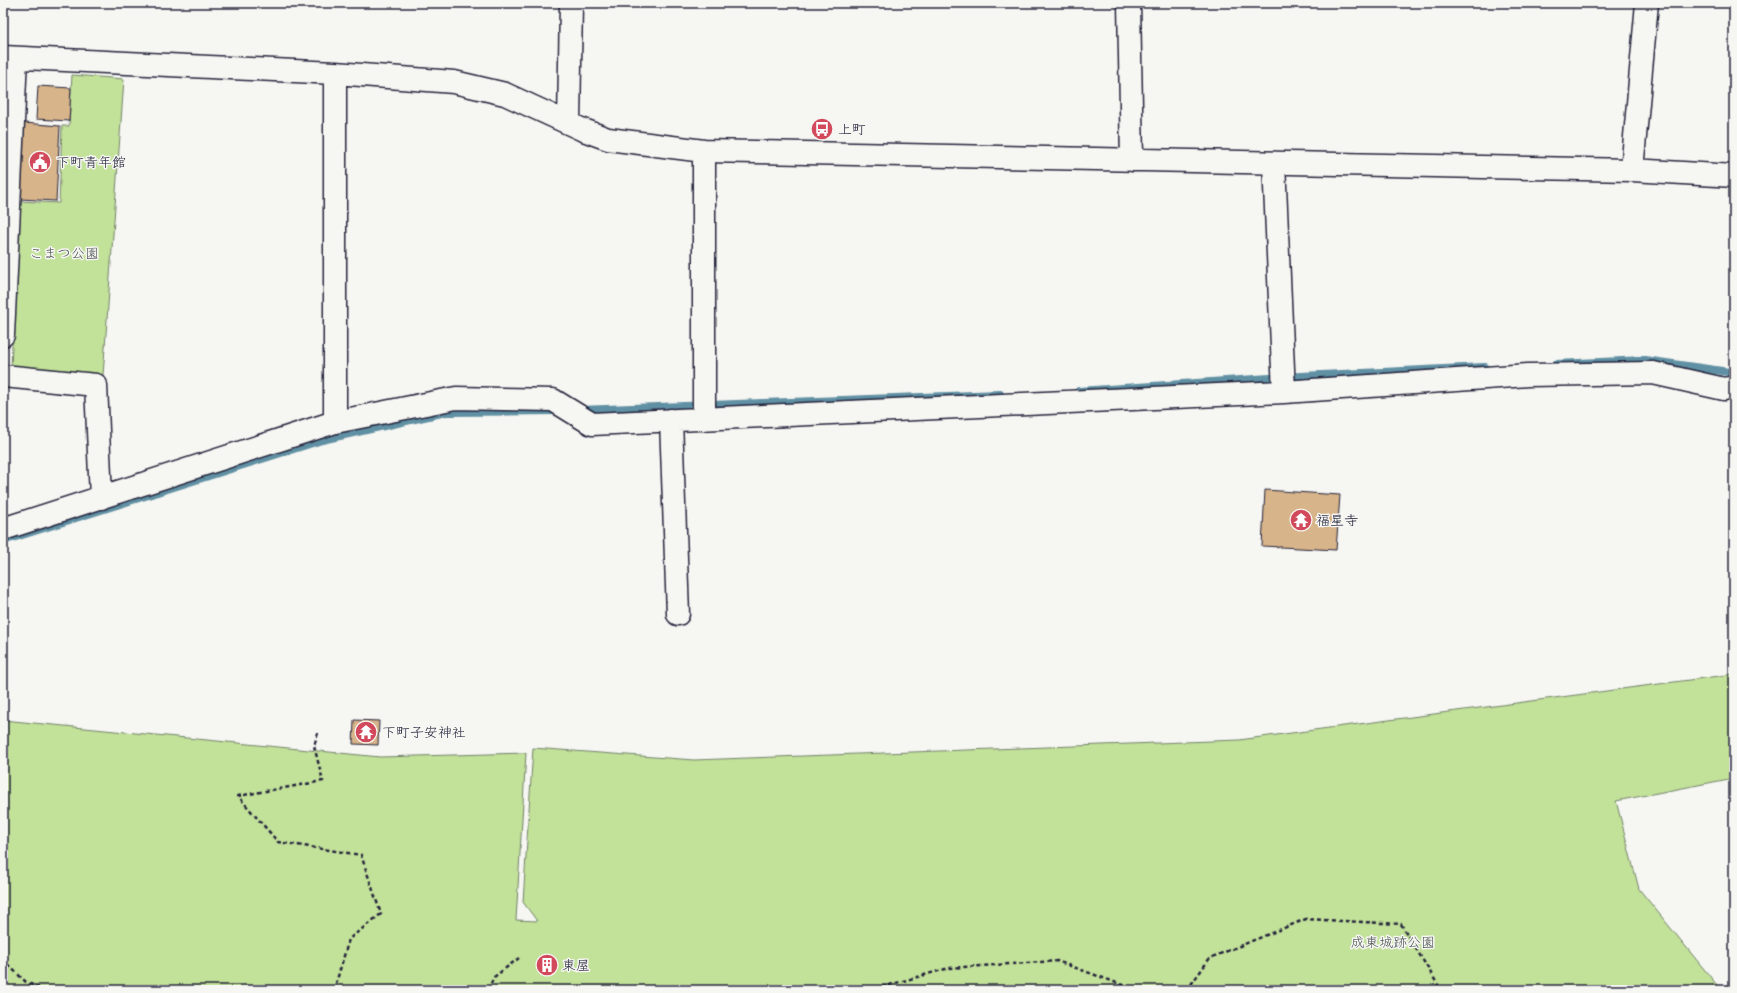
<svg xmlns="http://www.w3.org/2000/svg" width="1737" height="993" viewBox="0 0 1737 993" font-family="Pangolin,'Klee One',sans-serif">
	<rect width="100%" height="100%" fill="#f6f6f2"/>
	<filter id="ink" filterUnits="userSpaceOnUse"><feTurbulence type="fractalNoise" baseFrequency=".025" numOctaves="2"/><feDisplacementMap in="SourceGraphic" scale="8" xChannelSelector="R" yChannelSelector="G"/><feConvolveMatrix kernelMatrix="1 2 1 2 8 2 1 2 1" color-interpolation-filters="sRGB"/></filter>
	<g filter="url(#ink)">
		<path fill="#c2e199" stroke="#72826a" d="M72,75L124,79L103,376L11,369L18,201L59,203L62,126H69Z
			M1734,674V778L1616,801L1639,889L1721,990H3V720L380,757L526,753L516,920L537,921L523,902L533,748L694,760L1239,740Z"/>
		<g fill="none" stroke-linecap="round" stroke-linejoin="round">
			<path stroke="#6090a3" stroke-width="8" d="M1556,364L1645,360L1729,372L1734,380
				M1079,391L1301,376L1485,367
				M580,410L1000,394
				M3,541L322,440L446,412L560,411"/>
		</g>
		<path fill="#d7b489" stroke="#22223b" d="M38,86L71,88L69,121L36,119Z
			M24,123L60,126L56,201L20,199Z
			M1265,490L1340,495L1336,550L1262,546Z
			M354,720L379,721L378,745L353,744Z
			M542,958L554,959L553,972L540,971Z"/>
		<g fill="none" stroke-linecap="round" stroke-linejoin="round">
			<g stroke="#22223b" stroke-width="25">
				<path id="minor" d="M1129,3L1132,160
					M3,57L335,73L454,82L505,94L581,129L608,139L704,151L1632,170L1734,176
					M335,73V422
					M569,123L571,3
					M1274,163L1284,392
					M1632,170L1647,3
					M3,335L16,58
					M3,376L96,385L101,498
					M704,419V151
					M671,420L678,614
					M3,529L335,422L456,398L553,400L592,424L1284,392L1528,375L1653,373L1724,389L1734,387"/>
			</g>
			<path stroke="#22223b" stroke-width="2.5" stroke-dasharray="4 3" stroke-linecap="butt" d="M318,733L314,746L323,781L238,796L278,842L361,855L381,914L349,939L334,990
				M3,960L26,982L44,990
				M882,987L949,968L1057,961L1136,990
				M488,990L494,977L519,958
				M880,990L882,987L888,990
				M1187,990L1210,958L1306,919L1401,924L1438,985V990"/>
			<use href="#minor" stroke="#f6f6f2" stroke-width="22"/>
		</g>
	</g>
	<defs>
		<g id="bus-disc" transform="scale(1.15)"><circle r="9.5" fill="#d1495b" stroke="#f6f6f2"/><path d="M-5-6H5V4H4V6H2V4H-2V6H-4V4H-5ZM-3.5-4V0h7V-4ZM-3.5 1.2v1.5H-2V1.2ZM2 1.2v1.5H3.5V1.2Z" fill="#fff"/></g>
		<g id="civic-disc" transform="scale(1.15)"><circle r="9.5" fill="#d1495b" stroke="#f6f6f2"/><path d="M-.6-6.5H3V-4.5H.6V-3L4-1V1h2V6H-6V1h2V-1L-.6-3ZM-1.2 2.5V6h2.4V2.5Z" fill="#fff"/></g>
		<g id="temple-disc" transform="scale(1.15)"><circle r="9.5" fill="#d1495b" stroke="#f6f6f2"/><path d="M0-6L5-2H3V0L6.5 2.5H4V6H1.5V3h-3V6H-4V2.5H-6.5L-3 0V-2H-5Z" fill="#fff"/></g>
		<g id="building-disc" transform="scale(1.15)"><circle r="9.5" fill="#d1495b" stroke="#f6f6f2"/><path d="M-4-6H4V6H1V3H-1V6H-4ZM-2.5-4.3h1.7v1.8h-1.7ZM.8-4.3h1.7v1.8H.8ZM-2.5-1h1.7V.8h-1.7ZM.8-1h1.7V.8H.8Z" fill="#fff"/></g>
	</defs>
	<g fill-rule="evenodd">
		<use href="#bus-disc" x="822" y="129"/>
		<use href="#civic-disc" x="40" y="162"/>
		<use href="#temple-disc" x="1301" y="520"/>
		<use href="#temple-disc" x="366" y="732"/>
		<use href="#building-disc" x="547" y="965"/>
	</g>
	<g text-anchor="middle" stroke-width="3" stroke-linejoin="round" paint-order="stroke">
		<g font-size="14" fill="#22223b" stroke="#f6f6f2" text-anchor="start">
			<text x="838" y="134">上町</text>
			<text x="56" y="167">下町青年館</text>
			<text x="1316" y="525">福星寺</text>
			<text x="382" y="737">下町子安神社</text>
			<text x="562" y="970">東屋</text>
		</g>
		<g font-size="14" fill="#4a5252" stroke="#f6f6f2">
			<text x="64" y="258">こまつ公園</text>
			<text x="1393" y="947">成東城跡公園</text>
		</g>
	</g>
	<rect width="1737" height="993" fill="none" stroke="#f6f6f2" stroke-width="16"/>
	<rect x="8" y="8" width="1721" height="977" fill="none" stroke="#22223b" stroke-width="1.5" filter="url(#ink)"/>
</svg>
